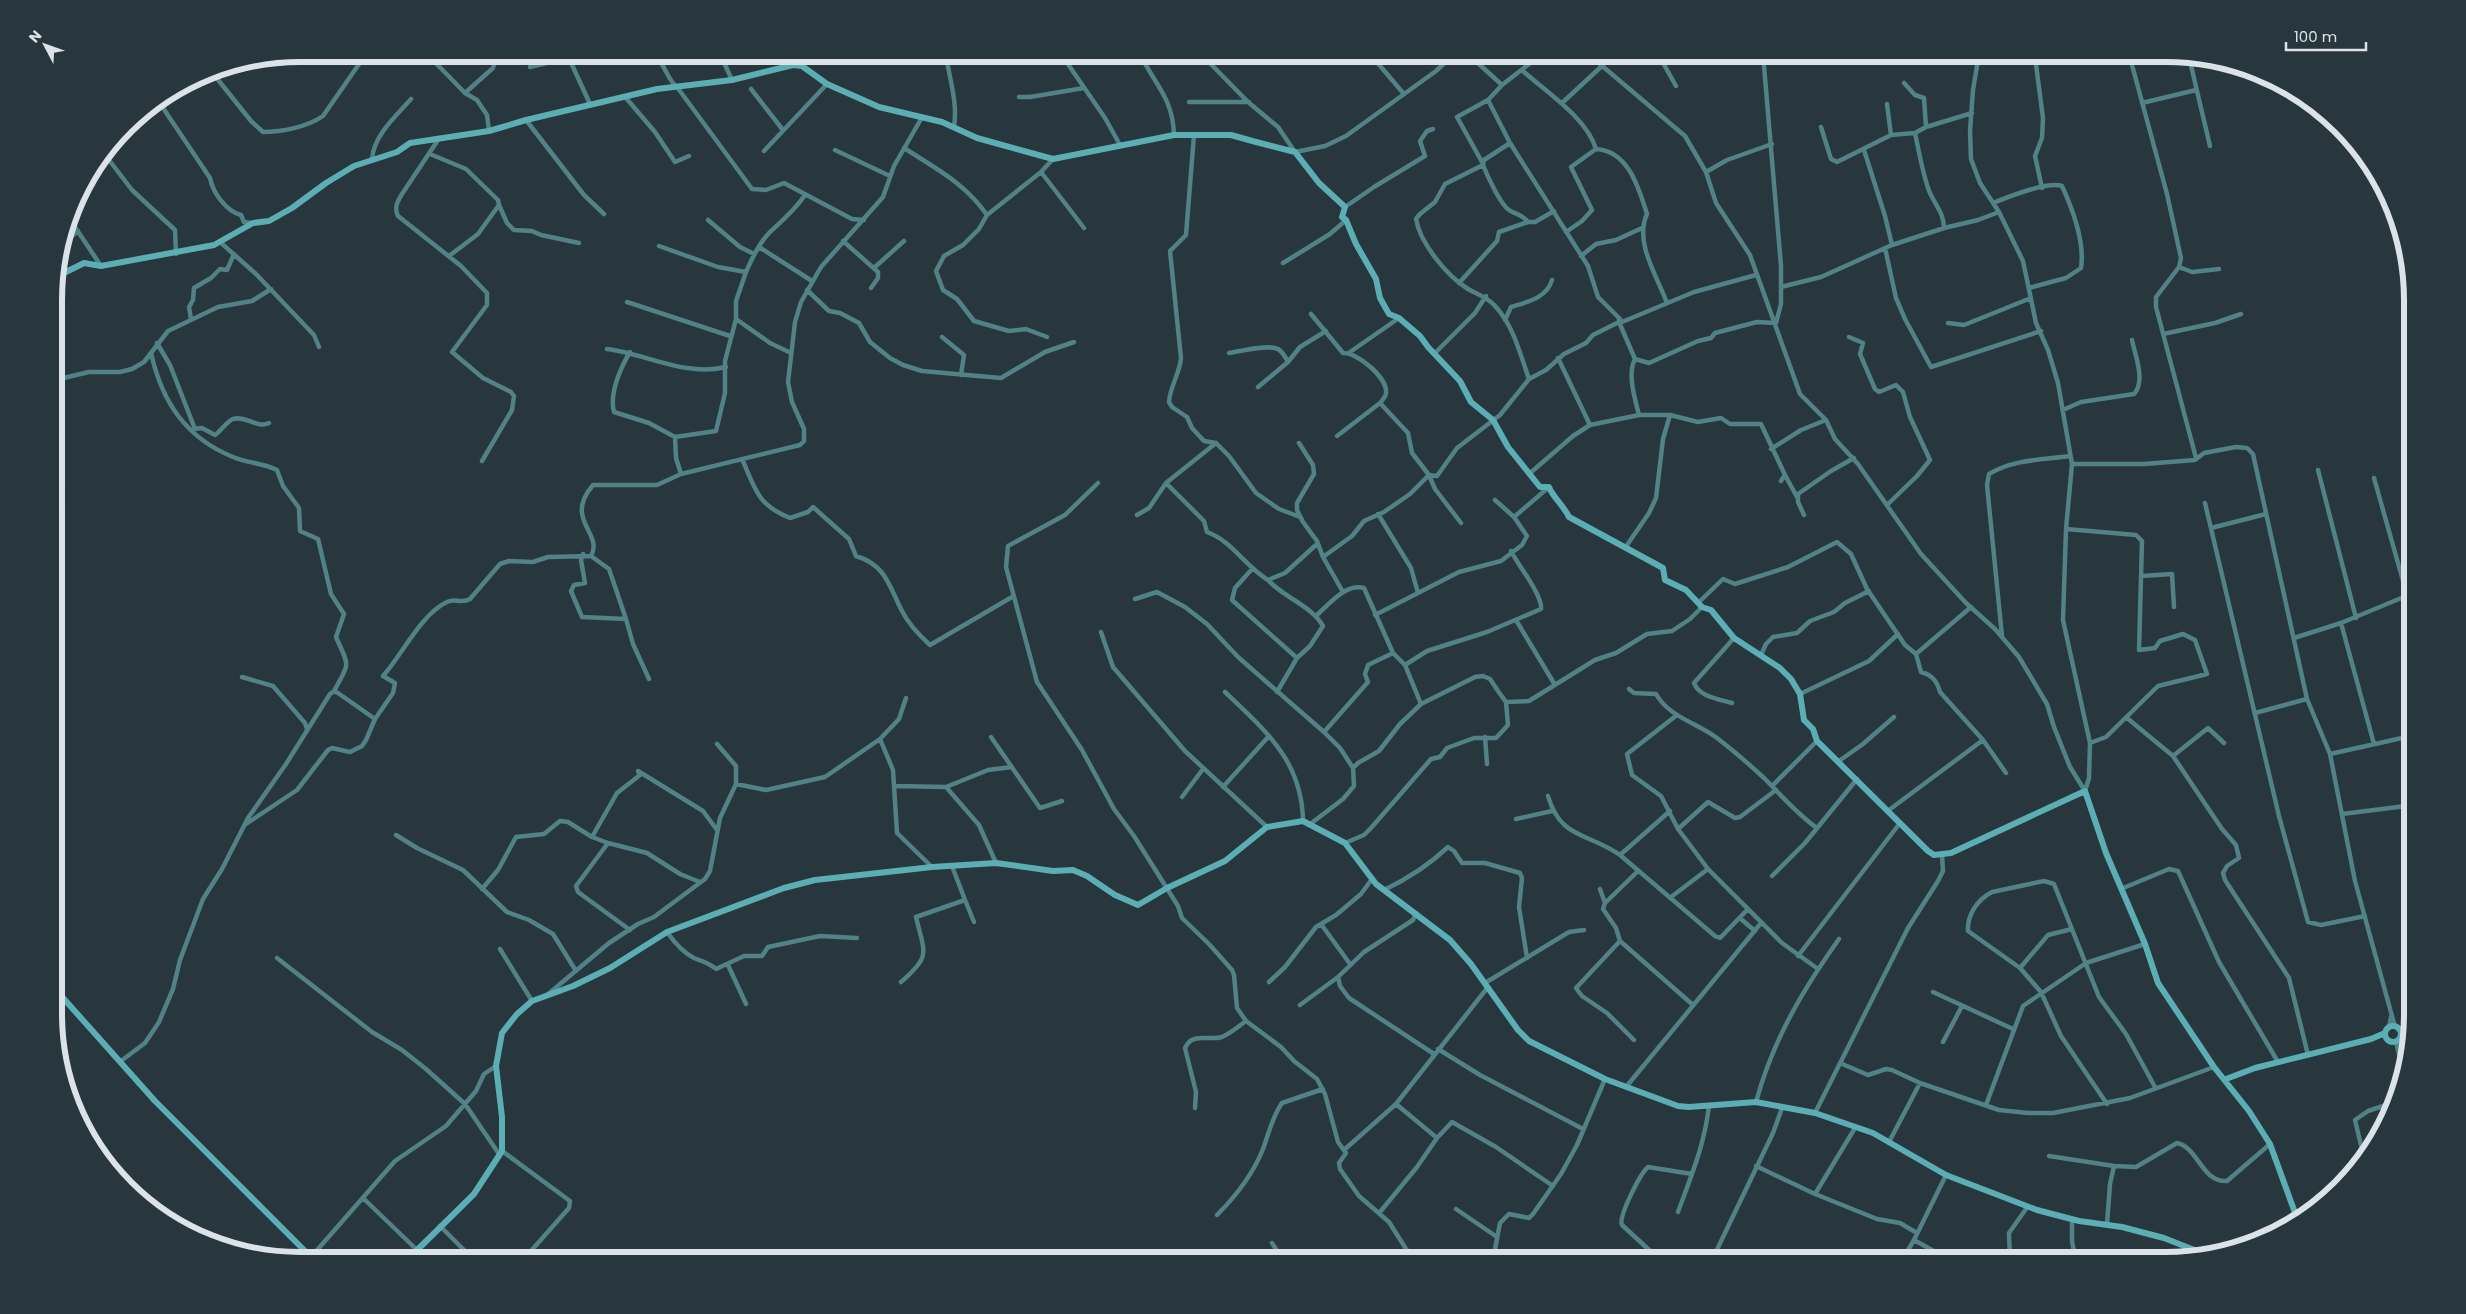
<svg xmlns="http://www.w3.org/2000/svg" width="2466" height="1314" viewBox="0 0 2466 1314" font-family="Poppins,sans-serif">
	<rect width="100%" height="100%" fill="#28363d"/>
	<g fill="none" stroke-linecap="round" stroke-linejoin="round">
		<path stroke="#508286" stroke-width="4.5" d="M427,54L465,93L477,100L487,115L489,131
			M567,54L590,104
			M654,54C665,64 668,81 677,87L752,189L766,190L784,183L852,219L864,220
			M720,54L732,80
			M798,54L802,66
			M946,54C949,79 958,101 954,127
			M1061,54L1105,118L1120,145
			M1140,54C1155,85 1173,98 1174,135
			M1370,54L1404,94
			M1468,54L1502,85
			M1542,54L1502,85L1488,100L1510,143L1588,266L1598,297L1619,318
			M1588,54L1685,136L1706,172L1716,203L1750,255L1800,394L1826,420L1835,439L1858,464L1921,554L1966,603L1995,629L2019,657L2047,704L2054,727L2070,767L2085,791
			M1658,54L1676,86
			M1763,54L1781,266V304L1776,323
			M1979,54L1973,90L1970,131L1971,159L1980,183L1999,212L2023,261L2036,323L2048,350L2058,383L2072,464L2066,529L2063,620L2090,743L2089,778L2085,791
			M2129,54L2167,194L2181,258L2179,267L2156,297V307L2196,458
			M1202,55L1248,102L1278,127L1295,152L1325,146L1346,136L1436,71L1454,54
			M967,57L978,54
			M2035,57L2043,118L2042,138L2035,156L2042,188
			M2189,57L2210,146
			M1978,58L2015,55L2035,57L2048,54
			M530,67L583,54
			M211,71L251,121L263,132C282,132 307,127 323,116L366,54
			M1523,71C1546,92 1587,118 1596,149
			M1904,83L1915,95L1924,98L1926,127
			M751,89L783,130
			M465,93L493,68L497,54
			M1019,97H1030L1084,88
			M626,98L655,132L675,162L689,156
			M159,102L210,178C213,193 226,211 241,215L244,222L252,223
			M1189,102H1249
			M1562,103L1603,65
			M2142,103L2196,90
			M1887,104L1891,135
			M164,106L208,72
			M526,120L584,195L604,214
			M1821,127L1831,159L1837,162L1891,135L1915,133L1926,127L1972,113
			M1915,133C1919,152 1922,170 1928,188C1933,203 1944,212 1944,228
			M1194,135L1186,235L1170,251L1181,358C1180,373 1170,386 1169,402L1172,407L1187,417L1192,428L1204,441L1216,443L1229,456L1256,493L1279,509L1300,517
			M438,140L402,194C397,202 394,208 398,216L461,266L487,293V305L452,352L483,378L511,392L514,396L512,410L482,461
			M1510,143L1484,160L1483,165L1445,184L1435,202L1420,214L1416,219C1420,243 1447,276 1468,289C1478,295 1488,297 1496,307C1514,327 1520,354 1529,379
			M904,148C935,168 966,184 987,215
			M835,150L890,176
			M1864,150L1885,216L1892,245
			M764,151L827,84
			M430,154L466,169L498,200L499,205L478,234L449,256
			M106,156L132,190L175,230L176,254
			M372,159C374,135 396,116 411,99
			M1482,162L1457,117L1488,100
			M1483,165C1487,175 1500,204 1509,210C1516,215 1522,214 1528,222H1535L1554,211
			M1041,172L1084,228
			M1706,172L1727,160L1772,144
			M1993,203C2008,197 2047,181 2062,186C2073,210 2085,242 2081,268L2066,278L2029,288
			M499,205L507,223L514,230L532,231L541,235L579,243
			M1345,207L1374,187L1425,156L1420,141L1427,131L1433,129
			M708,220L740,247L754,254
			M71,221L101,266
			M1566,232L1582,221L1592,210L1571,167L1596,149C1629,151 1639,189 1647,214C1634,242 1657,276 1667,303
			M66,241L78,231
			M843,241L878,272V278L871,288
			M220,242L256,274L314,335L319,347
			M759,247L812,281
			M1885,248L1896,298L1905,319L1931,367L2041,331
			M1581,256L1596,244L1616,240L1642,228
			M1283,263L1330,234L1346,220
			M875,267L904,241
			M2179,267L2192,272L2219,269
			M746,272C752,258 759,243 770,232C783,220 795,210 805,195
			M1459,283L1497,241L1499,232L1528,222
			M1781,287L1821,277L1892,245L1944,228L1978,220L1999,212
			M807,290L829,311L840,313L859,323L870,342L890,358L903,365L922,371L1001,378L1045,352L1074,342
			M627,302L730,336
			M1311,314L1343,353C1357,352 1388,378 1386,393C1386,397 1382,400 1380,403
			M191,319L189,307L193,300L194,288L211,278L220,269L227,270L234,254
			M736,319L770,343L791,353
			M1505,320L1511,307C1527,302 1547,298 1552,280
			M1619,322L1635,359
			M1948,323L1964,325L2031,298
			M2163,334L2215,323L2241,314
			M942,337L964,355L961,375
			M1047,337L1026,329L1009,331L974,321L957,299L943,290L936,271L944,256L963,245L979,229L987,215L1041,172L1053,159
			M1849,337L1863,343L1860,354L1875,389L1879,392L1896,385L1903,392L1910,417L1930,460L1917,476L1888,504
			M157,343L170,365L195,429
			M607,349C647,354 685,377 726,367
			M630,352C621,367 609,393 614,412L649,423L675,437L716,431L725,393V361L736,319V301L746,272L718,267L659,246
			M1350,352L1399,318
			M151,353C162,402 186,438 233,457C247,463 263,463 277,470L283,486L299,508L300,531L318,539L331,594L344,614L336,637C349,667 351,661 334,691
			M1229,353C1241,351 1269,344 1278,349C1283,352 1286,358 1288,362
			M1434,354L1475,313L1486,296
			M1558,358L1590,425
			M55,380L89,372H120L132,369L144,362L168,331L218,307L252,301L271,289
			M1258,387L1288,362L1300,347L1326,331
			M2063,410L2081,402L2134,394C2146,381 2135,355 2132,340
			M1639,415C1635,399 1627,374 1635,359L1649,363L1698,341L1711,338L1715,333L1757,322L1776,323
			M193,429L202,428L215,435C221,431 226,422 233,419C246,415 257,429 269,423
			M1337,436L1380,403L1408,433L1412,453L1429,475L1435,489L1461,523
			M675,437L676,458L681,474
			M1299,443L1313,465L1314,474L1297,503V510L1303,522L1317,541L1323,557L1343,592
			M1771,449L1801,430L1826,420
			M743,461C756,491 758,505 790,518L808,512L813,507L849,539L856,556C886,565 889,586 902,611C909,625 919,635 930,645L1012,597
			M2072,464H2144L2195,460L2204,453L2236,447L2247,448L2253,454L2307,699L2330,754L2355,881L2395,1027
			M2318,470L2356,618
			M1529,474L1573,436L1590,425L1639,415H1670L1698,422L1721,418L1730,424H1761L1785,475L1781,481
			M1429,475L1437,476L1457,448L1500,415L1529,379L1546,370L1564,354L1586,343L1593,335L1619,322V318L1622,322L1694,292L1756,275
			M1785,475L1797,497
			M2374,478L2407,595
			M1098,483L1065,515L1008,546L1006,567L1037,682L1082,750L1114,809L1134,836L1178,906L1182,918L1209,944L1232,970L1234,975L1237,1008L1246,1021L1281,1047L1294,1061L1317,1079L1325,1094L1338,1142L1346,1153L1339,1163L1340,1169L1359,1196L1389,1222L1413,1260
			M1166,483L1204,521L1207,532C1232,541 1245,566 1268,580L1285,573L1317,544
			M2205,503L2279,816L2308,922L2321,925L2365,916
			M1378,514L1411,568L1418,593
			M1137,515L1149,508L1166,483L1216,443
			M1804,515L1798,502V494L1831,471L1854,458
			M1514,517L1549,487
			M2211,528L2266,514
			M2066,529L2136,535L2142,541L2139,650L2155,648L2160,641L2183,634L2195,640L2207,674L2158,686L2106,737L2090,743
			M1625,548L1649,513L1656,498L1663,439L1670,415
			M583,554L581,560L585,583L574,585L571,591L582,617L626,619L633,644L649,679
			M591,556L609,569L626,619
			M1323,557L1352,536L1364,521L1384,512L1410,494L1429,475
			M1252,569L1235,588L1232,600L1297,658
			M2141,576L2172,574L2174,607
			M1268,580C1284,598 1311,605 1323,626L1310,646L1297,658L1277,692
			M1135,599L1157,592L1185,607L1207,624L1238,657L1324,732L1340,748L1353,768L1354,786L1343,799L1309,825
			M1699,602L1723,579L1735,584L1788,567L1837,542L1851,554L1867,589L1905,645L1916,654L1921,672C1932,675 1937,681 1940,692L1983,740L2006,773
			M1317,615C1329,604 1346,583 1364,588L1393,653L1405,665L1421,704
			M1375,615L1459,572L1501,561L1522,545L1527,536L1514,517L1495,500
			M1516,620L1555,685
			M2341,623L2374,744
			M2406,627L2411,645
			M1101,632L1113,667L1185,751L1267,827
			M2002,636L1987,485L1989,474C2014,459 2042,460 2070,456
			M2294,638L2341,623L2411,594
			M1916,654L1971,607
			M1761,655L1766,644L1773,637L1797,633L1810,621L1834,612L1845,603L1869,591
			M1405,665L1427,651L1487,632L1541,609C1543,596 1518,565 1511,551
			M242,677L273,686L305,723L307,729
			M1629,689L1634,693L1656,694C1669,717 1697,723 1717,738C1734,751 1749,764 1764,778C1782,796 1796,813 1817,828
			M1225,692C1266,731 1302,761 1303,821
			M1800,694L1869,661L1898,634
			M1506,702L1529,701L1595,660L1616,653L1647,634L1672,631L1690,619L1702,607
			M1732,703C1719,699 1699,697 1694,683L1734,638
			M2255,713L2307,699
			M1677,715L1627,754L1632,775L1661,796L1678,829L1708,869L1782,943L1818,969
			M2127,718L2173,756L2222,829L2236,845L2239,858L2227,866L2223,873L2225,880L2289,978L2308,1055
			M1324,732L1368,682L1365,674L1368,665L1393,653
			M991,737L1040,808L1062,801
			M1485,737L1487,764
			M880,739L893,770L897,833L932,867
			M717,744L736,766V784
			M2330,754L2411,736
			M2173,756L2208,728L2224,743
			M1839,761L1863,744L1894,717
			M895,786L946,787
			M1772,786L1817,741
			M1223,787L1269,736
			M1548,796C1560,839 1589,833 1620,855L1715,936L1720,938L1748,909
			M1182,797L1203,769
			M2406,806L2412,828
			M1889,810L1983,740
			M2342,814L2406,806L2412,798
			M1516,819L1552,811
			M246,824L297,790L328,750L332,748L350,752L362,746L366,740L375,719
			M1678,829L1708,802L1735,818L1740,817L1776,790
			M396,835L417,848L463,870L507,912L529,920L553,934L576,971
			M592,837L617,793L640,775L638,771L703,811L717,830
			M608,843L576,886L578,892L630,930
			M1345,843L1364,835L1371,828L1431,759L1440,757L1447,748L1474,738H1496L1508,725L1506,702L1498,691L1490,679L1483,676L1475,677L1421,704L1400,724L1379,751L1358,763L1353,768
			M1620,855L1670,811
			M996,863L979,825L946,787L988,770L1012,767
			M1638,871L1605,903L1603,909L1616,928L1620,941L1693,1005
			M1772,876L1805,843L1857,779
			M482,889L498,870L516,837L544,834L560,821L568,822L592,837L608,843L647,853L680,874L700,882
			M1600,889L1605,903
			M2121,889L2169,869L2178,871L2219,962L2278,1062
			M1384,890C1407,879 1429,865 1448,847L1454,851L1462,863H1485L1520,873L1522,878L1519,907L1527,958
			M1671,897L1708,869
			M965,900L974,922
			M1741,919L1755,931
			M1321,924L1350,964
			M667,932C674,942 682,952 694,958C702,961 710,963 716,969L744,956H762L768,947L820,936L857,938
			M1620,941L1576,988L1582,996L1607,1013L1634,1040
			M500,949L532,1001
			M1798,956L1900,823
			M277,958L372,1032L402,1050L426,1069L465,1104L499,1154
			M728,965L746,1004
			M2020,968L2048,935L2072,929
			M1338,977L1340,986L1349,998L1434,1054
			M901,982C931,956 925,954 916,917L965,900L952,866
			M1269,982L1285,967L1316,927L1336,915L1361,894L1372,879
			M1485,983L1569,932L1584,930
			M1933,992L2013,1029
			M547,995L609,943L638,924L654,917L705,879L710,871L720,818L736,784L766,790L825,777L880,739L899,719L906,698
			M1300,1005L1338,977L1364,952L1413,920L1416,913
			M2389,1028L2391,1017
			M1943,1042L1962,1006
			M2396,1042L2404,1075
			M1438,1049L1480,1075L1583,1129
			M121,1061L145,1043L159,1022L173,989L180,960L203,899L222,869L248,818L286,764L330,694L334,691L338,693L375,719L393,693L395,683L383,676C402,655 421,614 447,602C455,598 462,604 470,599L500,564L509,561L533,562L548,557L591,556C604,533 563,520 593,485H657L681,474L800,445L804,441V429L792,402L788,382L795,322L801,302L821,267L883,197L894,166L921,119
			M1840,1063L1868,1075L1886,1069L1892,1070L1920,1083L1999,1110L2028,1113H2053L2130,1098L2214,1067
			M1626,1087L1761,923
			M1756,1102C1773,1040 1802,991 1839,939
			M1396,1104L1437,1138
			M2107,1104L2061,1036L2041,992L2020,968L1968,931C1967,915 1977,900 1992,892L2044,881L2054,884L2099,997L2126,1034L2155,1087
			M1986,1105L2023,1006L2086,963L2145,944
			M1195,1108L1196,1092L1185,1048C1192,1032 1208,1041 1222,1037C1230,1034 1239,1026 1246,1021
			M1815,1113L1908,928L1938,881L1943,871L1942,855
			M1889,1142L1920,1083
			M1344,1150L1396,1104L1488,987
			M502,1151L570,1201L569,1208L523,1260
			M2049,1156L2114,1166L2136,1167L2177,1143C2198,1147 2202,1183 2227,1181L2270,1144
			M2364,1158L2355,1120L2368,1111L2395,1102
			M1756,1166L1815,1194L1877,1219L1900,1223L1917,1233
			M1815,1194L1855,1128
			M363,1198L416,1249
			M1456,1209L1497,1237
			M1380,1212L1417,1167L1437,1138L1452,1122L1496,1147L1553,1186
			M1678,1212C1691,1176 1705,1144 1709,1105
			M1217,1215C1236,1196 1253,1174 1263,1149C1269,1133 1272,1117 1282,1103L1323,1089
			M2072,1220V1242L2076,1260
			M2107,1224L2110,1184L2114,1166
			M440,1226L474,1260
			M1914,1240L1950,1260
			M1272,1243L1283,1260
			M1806,1254L1810,1260
			M311,1257L395,1161L446,1126L476,1091L484,1074L496,1066
			M1493,1260L1500,1223L1509,1214L1529,1218L1533,1214L1561,1174L1577,1145L1605,1079
			M1660,1260L1622,1225C1618,1217 1640,1174 1648,1167L1692,1174
			M1712,1260L1773,1133L1782,1108
			M1902,1260L1914,1240L1946,1175
			M2010,1260L2009,1233L2028,1206"/>
		<path stroke="#5baeb4" stroke-width="6" d="M56,277L84,263L101,266L214,245L253,223L269,221L292,208L326,183L354,166L397,152L410,143L489,131L526,120L657,89L732,80L793,65L802,66L827,84L879,107L942,122L977,138L1053,159L1174,135H1231L1256,142L1295,152L1319,183L1345,207L1342,217L1346,220L1356,244L1376,279L1380,298L1389,314L1399,318L1420,336L1428,347L1460,381L1471,402L1493,420L1508,447L1540,487H1549C1552,496 1564,506 1569,517L1663,568L1665,580L1686,590L1702,607L1711,610L1734,638L1780,668L1791,679L1800,694L1804,720L1813,729L1817,741L1928,851L1934,855L1951,853L2085,791L2106,853L2145,944L2158,983L2214,1067L2249,1111L2270,1144L2298,1221
			M56,990L155,1101L314,1260
			M2385 1034a8 8 0 1 1 16 0a8 8 0 1 1-16 0Z
			M2399,1029H2410
			M2226,1079L2255,1068L2371,1039L2385,1033
			M407,1260L474,1194L502,1151V1117L496,1066L502,1033L517,1014L532,1001L573,986L610,968L667,932L784,888L815,880L932,867L996,863L1053,871L1073,870L1087,876L1115,895L1138,905L1167,888L1225,861L1267,827L1303,821L1345,843L1376,884L1450,940L1471,964L1518,1030L1529,1041L1605,1079L1678,1106L1689,1107L1756,1102L1815,1113L1873,1133L1946,1175L2037,1210L2079,1221L2122,1227L2164,1238L2207,1255"/>
	</g>
	<path d="M0 0H2466V1314H0ZM300 62H2166A238 238 0 0 1 2404 300V1014A238 238 0 0 1 2166 1252H300A238 238 0 0 1 62 1014V300A238 238 0 0 1 300 62Z" fill="#28363d" fill-rule="evenodd"/>
	<path fill="none" stroke="#dbe3e8" stroke-width="6" d="M300 62H2166A238 238 0 0 1 2404 300V1014A238 238 0 0 1 2166 1252H300A238 238 0 0 1 62 1014V300A238 238 0 0 1 300 62Z"/>
	<g transform="translate(45 45) rotate(311)" stroke="#28363d" stroke-width="4" paint-order="stroke">
	<path d="M0-4L9 19L0 12L-9 19Z" fill="#dbe3e8"/>
	<text y="-8" font-size="14" font-weight="bold" text-anchor="middle" fill="#dbe3e8">N</text>
	</g>
	<path d="M2286 42v8h80v-8" fill="none" stroke="#dbe3e8" stroke-width="2.5"/>
	<text x="2294" y="42" font-size="15" fill="#dbe3e8" stroke="#28363d" stroke-width="4" paint-order="stroke">100 m</text>
</svg>
